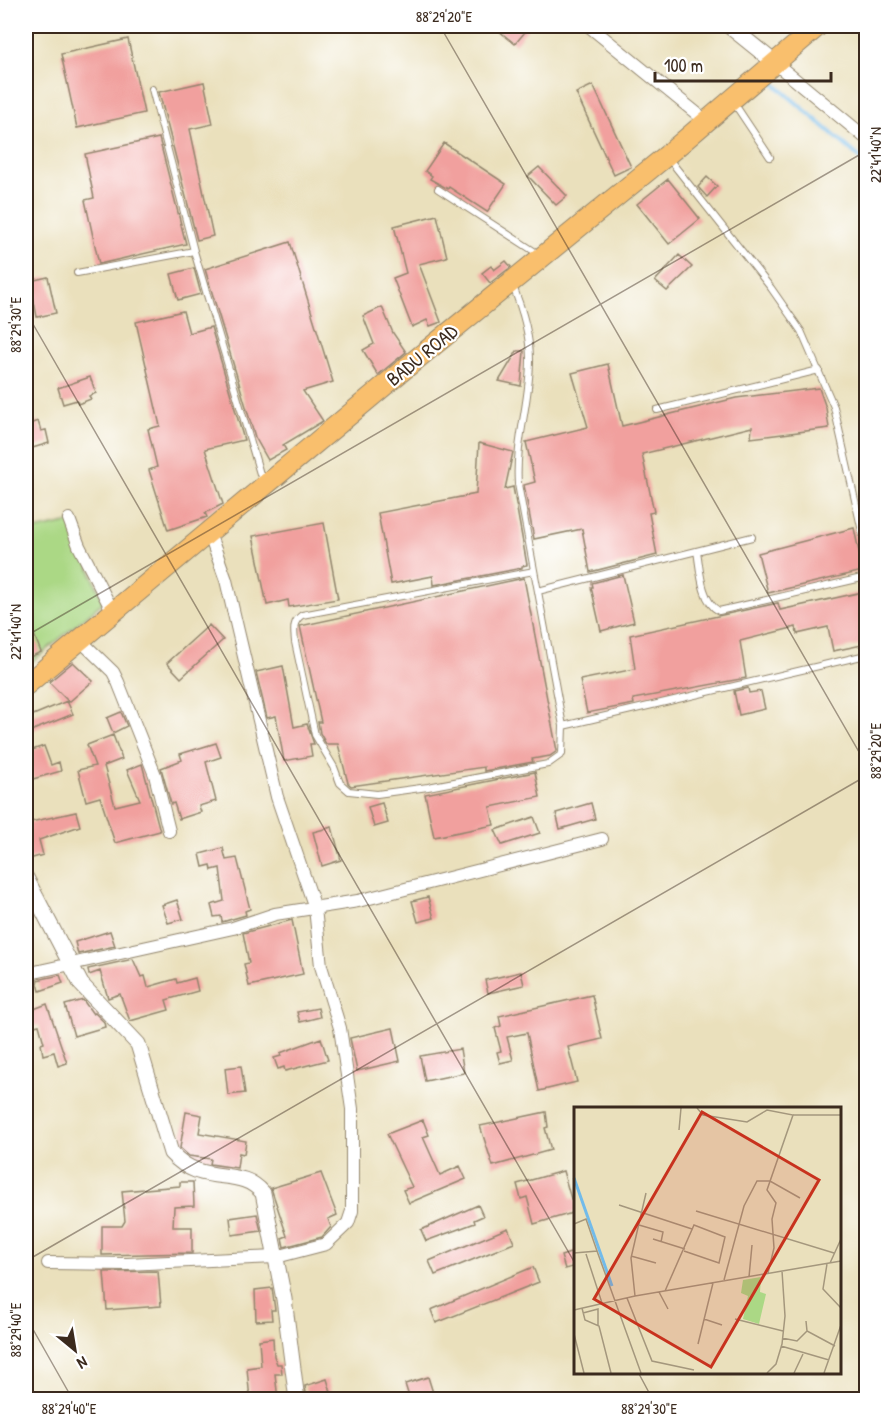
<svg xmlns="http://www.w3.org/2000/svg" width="892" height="1425" viewBox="0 0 892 1425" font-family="'Patrick Hand',sans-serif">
	<rect width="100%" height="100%" fill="#fff"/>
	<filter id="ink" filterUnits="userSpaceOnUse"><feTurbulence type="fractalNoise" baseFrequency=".0167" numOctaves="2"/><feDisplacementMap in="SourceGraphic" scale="12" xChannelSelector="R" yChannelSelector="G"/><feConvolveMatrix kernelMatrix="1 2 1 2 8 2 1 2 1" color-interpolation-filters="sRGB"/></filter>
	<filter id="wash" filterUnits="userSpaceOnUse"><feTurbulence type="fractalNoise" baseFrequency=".008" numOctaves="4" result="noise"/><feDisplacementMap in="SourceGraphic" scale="24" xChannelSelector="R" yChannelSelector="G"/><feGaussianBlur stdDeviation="1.35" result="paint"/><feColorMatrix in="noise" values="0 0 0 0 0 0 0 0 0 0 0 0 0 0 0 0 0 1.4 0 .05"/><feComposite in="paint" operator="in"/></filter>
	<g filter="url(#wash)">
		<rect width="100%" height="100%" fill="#eae0bc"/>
		<path fill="#abd885" stroke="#738152" stroke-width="1.5" d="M71,522L103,602L26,667V532Z"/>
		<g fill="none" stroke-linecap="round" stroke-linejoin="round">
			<path stroke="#72bbea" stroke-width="4" d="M770,80L866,163"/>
		</g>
		<g id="blocks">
			<path fill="#f1a09e" d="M493,26H530L515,44Z
				M128,39L144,113L77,128L61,54Z
				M204,82L213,124L190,129L213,236L197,240L159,92Z
				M593,85L631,167L614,175L576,93Z
				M159,138L186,244L99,264L85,200L94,198L85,154Z
				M444,143L506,184L487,212L449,187L448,189L430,179L432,176L425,171Z
				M539,167L567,196L556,205L528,176Z
				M707,177L717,186L707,197L698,187Z
				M668,179L700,219L669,244L637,204Z
				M437,215L447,257L419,264L441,322L430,326L427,320L412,327L393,278L406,273L394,226Z
				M290,242L333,382L303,391L323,421L283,445L286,450L268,460L255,437L205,269Z
				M679,255L692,267L667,291L655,281Z
				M506,261L511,267L490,283L482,273L491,266L494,270Z
				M194,268L201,294L178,300L171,274Z
				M48,277L56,313L37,317L30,281Z
				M382,307L393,333L406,352L378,375L363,350L374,344L363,316Z
				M183,311L189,333L211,327L244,440L205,449L223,504L205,513L207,517L168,530L149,470L157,467L148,429L160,426L136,322Z
				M517,351H524L521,386L499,381Z
				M608,364L622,426L736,398L819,388L826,408L829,428L751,438L752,427L642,454L654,512L649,513L657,555L590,572L582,529L534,539L524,485L535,482L526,442L588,427L572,373Z
				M90,377L96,393L89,396L91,399L78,404L77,400L63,404L58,388Z
				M38,421L41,431L46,430L49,443L26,450V425Z
				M479,443L513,452L505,489L513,487L527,565L522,566V568L434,585L433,576L391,584L378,513L476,494Z
				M324,523L338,599L289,607L288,600L267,605L253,536Z
				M854,528L863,571L768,593L758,553Z
				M623,575L634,622L601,631L591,587H593L592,583Z
				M524,578L557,751L550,756L532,759L533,762L484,771V767L351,786L348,783L338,744H326L320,733L318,722H321L300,626Z
				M867,591V644L833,651L828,627L797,634L796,627L740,641L746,678L633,699L634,704L587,713L580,680L635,669L630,635L778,603L780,610Z
				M26,614L41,652L30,657L26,646Z
				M209,625L223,640L181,678L167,663Z
				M73,662L93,681L69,702L49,682Z
				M283,666L294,727L307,724L314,744H310L312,756L284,761L276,716L267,718L256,672Z
				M748,688L749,693L761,691L765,709L739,715L734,691Z
				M67,701L73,714L26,733V718Z
				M121,712L127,726L113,733L107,718Z
				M113,735L122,759L104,766L115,806L140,800L127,770L142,764L160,831L115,843L100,797L86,801L78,770L95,766L87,745Z
				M216,743L221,757L206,762L216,801L199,806L201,812L179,819L174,803L171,804L161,768L182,760L180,754Z
				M44,746L51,765L59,762L61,771L33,779L31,772L26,774V752Z
				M535,772L540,797L490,807L494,825L434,837L425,794Z
				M382,803L388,823L374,827L368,807Z
				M591,803L595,819L560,829L556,813Z
				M76,812L80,826L39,840L43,855L26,860V823Z
				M534,817L540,833L502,845L495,830Z
				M332,827L341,860L322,866L313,832Z
				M223,848L226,860L237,858L250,909L245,911L246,915L222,922L221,916L214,917L211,905L224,901L220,868L212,870L211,865L203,867L200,854Z
				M428,897L434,918L418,922L412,901Z
				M177,900L183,919L168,923L162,905Z
				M292,920L303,974L249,986L244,964L249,963L243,933Z
				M110,931L115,946L78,954L75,942Z
				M133,959L141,977L145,976L148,987L176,979L177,983L195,978L198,991L166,1000L169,1010L130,1021L120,994L108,998L100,971L89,975L88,969Z
				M521,972L524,985L488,993L485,980Z
				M60,975L63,983L40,991L37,980Z
				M592,995L602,1039L568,1047L577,1082L539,1091L527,1033L507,1037L513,1060L500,1063L497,1052L501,1051L495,1028L501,1026L499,1016Z
				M83,1000L93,1014L95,1013L104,1022L105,1027L74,1036L65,1005Z
				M47,1004L67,1063L58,1066L54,1052L43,1055L41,1044L44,1043L39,1025L26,1028V1012Z
				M318,1008L320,1017L300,1022L297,1012Z
				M393,1028L400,1061L357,1071L350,1038Z
				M321,1038L328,1060L285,1071L284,1067L278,1069L274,1058L281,1056L280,1053Z
				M460,1049L464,1073L425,1081L420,1056Z
				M241,1066L245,1093L228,1095L225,1068Z
				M186,1112L202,1115L199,1133L246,1141L244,1154L239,1153L237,1168L210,1164L211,1159L189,1156L180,1148Z
				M546,1112L548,1127L545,1128L551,1150L493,1166L480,1126Z
				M423,1120L429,1135L423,1137L440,1175L460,1166L466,1179L409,1203L403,1190L412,1187L387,1134Z
				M563,1171L571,1199L576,1198V1212L534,1224L527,1197L521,1199L517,1184Z
				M321,1173L337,1215L328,1219L331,1227L322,1237L284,1247L282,1238L287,1236L271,1188Z
				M180,1182H193L194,1206L174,1207L173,1227H192V1253L102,1255V1226H122L125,1221L122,1191L180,1186Z
				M478,1205L483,1216L474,1220L475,1223L426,1241L421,1230Z
				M257,1214L261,1231L232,1235L230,1218Z
				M508,1228L514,1243L435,1275L429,1261Z
				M576,1251V1266L565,1269L561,1256Z
				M533,1267L539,1282L436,1323L431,1310Z
				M158,1271L161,1306L107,1310L104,1272Z
				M272,1288L275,1310H271L272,1320L256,1321L255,1290Z
				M273,1338L274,1356L277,1364H281L282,1374H275L278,1399L250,1400L247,1368L261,1366L259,1340Z
				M428,1377L434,1396L410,1400L405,1384Z
				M327,1379L331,1392L307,1400L305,1386Z"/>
		</g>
	</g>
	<g filter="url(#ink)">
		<use href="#blocks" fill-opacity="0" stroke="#92856d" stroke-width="1.5"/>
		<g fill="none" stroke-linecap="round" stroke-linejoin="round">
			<g stroke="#92856d" stroke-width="8">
				<path id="service" d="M856,26L866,36
					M152,89L194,251L263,484
					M734,103L770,157
					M669,159L771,288L801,331L834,407L866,549
					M438,189L540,255
					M77,273L194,251
					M512,284C522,308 530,333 530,360C530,402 515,441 518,484L563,726L562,754L548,764L428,787L377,794L349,791L340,783L334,767L315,735L295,642C294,630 292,622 302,615L534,571
					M657,410L819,370
					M697,551C700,568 701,602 719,611L866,577
					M538,591L752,537
					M563,726L866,655"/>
			</g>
			<g stroke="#92856d" stroke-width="14">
				<path id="minor" d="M589,26L706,121
					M775,63L866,138
					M69,519L79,546L113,612
					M80,640L113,672L118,682L155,775L169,831
					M26,974L233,928L275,914L358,901L602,839
					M48,1263L127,1264L276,1257L326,1244L348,1223L352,1211V1109L340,1028L321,966L315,908L277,797L226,580L209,533"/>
			</g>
			<g stroke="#92856d" stroke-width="17">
				<path id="tertiary" d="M729,26L775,63
					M26,878L81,984L138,1044L171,1153C204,1189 239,1164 263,1193L284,1299L297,1400"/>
			</g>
			<g stroke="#92856d" stroke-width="22">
				<path id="primary" d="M26,685L397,375L666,156L818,26"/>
			</g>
			<use href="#service" stroke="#fff" stroke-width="6"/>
			<use href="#minor" stroke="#fff" stroke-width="12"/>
			<use href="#tertiary" stroke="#fff" stroke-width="15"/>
			<use href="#primary" stroke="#f9bf6d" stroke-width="20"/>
		</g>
	</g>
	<path fill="none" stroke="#3b2a1e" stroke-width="1.5" stroke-opacity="0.45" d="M440,26L866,764M26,312L576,1265M26,636L866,151M26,1261L866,776M26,1317L73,1400M638,1372L653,1400"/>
	<g text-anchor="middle" stroke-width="4.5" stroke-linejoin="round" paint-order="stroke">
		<g font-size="20" fill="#3b2a1e" stroke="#fff">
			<text transform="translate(422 355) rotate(-39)" y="7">BADU ROAD</text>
		</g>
	</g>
	<g transform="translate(574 1107)">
		<rect width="267" height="267" fill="#eae0bc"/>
		<path d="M187,170L186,185L192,187L185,217L169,212L174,189L167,186L169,173Z" fill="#abd885"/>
		<path fill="none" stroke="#72bbea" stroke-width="3" d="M0,71L38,179"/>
		<path fill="none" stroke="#a4977d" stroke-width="1.5" d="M123,1L129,8L173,15L193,3L219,8L193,83L202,96L198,112L200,141L194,166M219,8H267M105,23L107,1M45,98L118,122M122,104L260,146M0,117L12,112L23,144L0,146M65,118L89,125L87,135M79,132L111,142M23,144L67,266M12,147L28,196M57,149L82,156M256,156L267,132M253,157L249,182L267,201M175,170L178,138M150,173L170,99L183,74H196L226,91M91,184L120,118L151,130L145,156L110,144M85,185L94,202M61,189L57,151L72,86M53,191L78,254L120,263M8,201L11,213L25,219L37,266M0,203L61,189L267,154M9,206L24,202V218M130,212L148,218M161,212L209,224M232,214L233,224L261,239M0,227L10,266M208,231L223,234L233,224M124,237L139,176M207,239L255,253M193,266L202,257L208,237L211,209L208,164M220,266L229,247M250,266L267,218"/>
		<path fill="#c8321e" fill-opacity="0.15" stroke="#c8321e" stroke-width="3" d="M128,5L245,73L137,260L20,192Z"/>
		<rect width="267" height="267" fill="none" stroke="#3b2a1e" stroke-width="3"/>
	</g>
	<rect width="892" height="1425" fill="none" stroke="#fff" stroke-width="66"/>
	<g transform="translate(75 1350) rotate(150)" stroke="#ffffff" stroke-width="4.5" paint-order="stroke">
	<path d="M0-4.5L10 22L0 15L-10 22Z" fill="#3b2a1e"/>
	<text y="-9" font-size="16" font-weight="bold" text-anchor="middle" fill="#3b2a1e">N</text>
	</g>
	<path d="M655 72v9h176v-9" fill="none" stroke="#3b2a1e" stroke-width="3"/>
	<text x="664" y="72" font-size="18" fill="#3b2a1e" stroke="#ffffff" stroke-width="4.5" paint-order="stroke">100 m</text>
	<rect x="33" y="33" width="826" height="1359" fill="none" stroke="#3b2a1e" stroke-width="2"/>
	<g font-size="15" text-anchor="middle" fill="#3b2a1e">
		<text x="444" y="22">88°29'20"E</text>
		<text transform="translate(876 155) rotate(-90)" y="5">22°41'40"N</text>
		<text transform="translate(16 325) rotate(-90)" y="5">88°29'30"E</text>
		<text transform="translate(16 632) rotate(-90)" y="5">22°41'40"N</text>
		<text transform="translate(876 751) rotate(-90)" y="5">88°29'20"E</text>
		<text transform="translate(16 1330) rotate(-90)" y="5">88°29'40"E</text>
		<text x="69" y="1414">88°29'40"E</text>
		<text x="649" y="1414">88°29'30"E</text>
	</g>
</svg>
